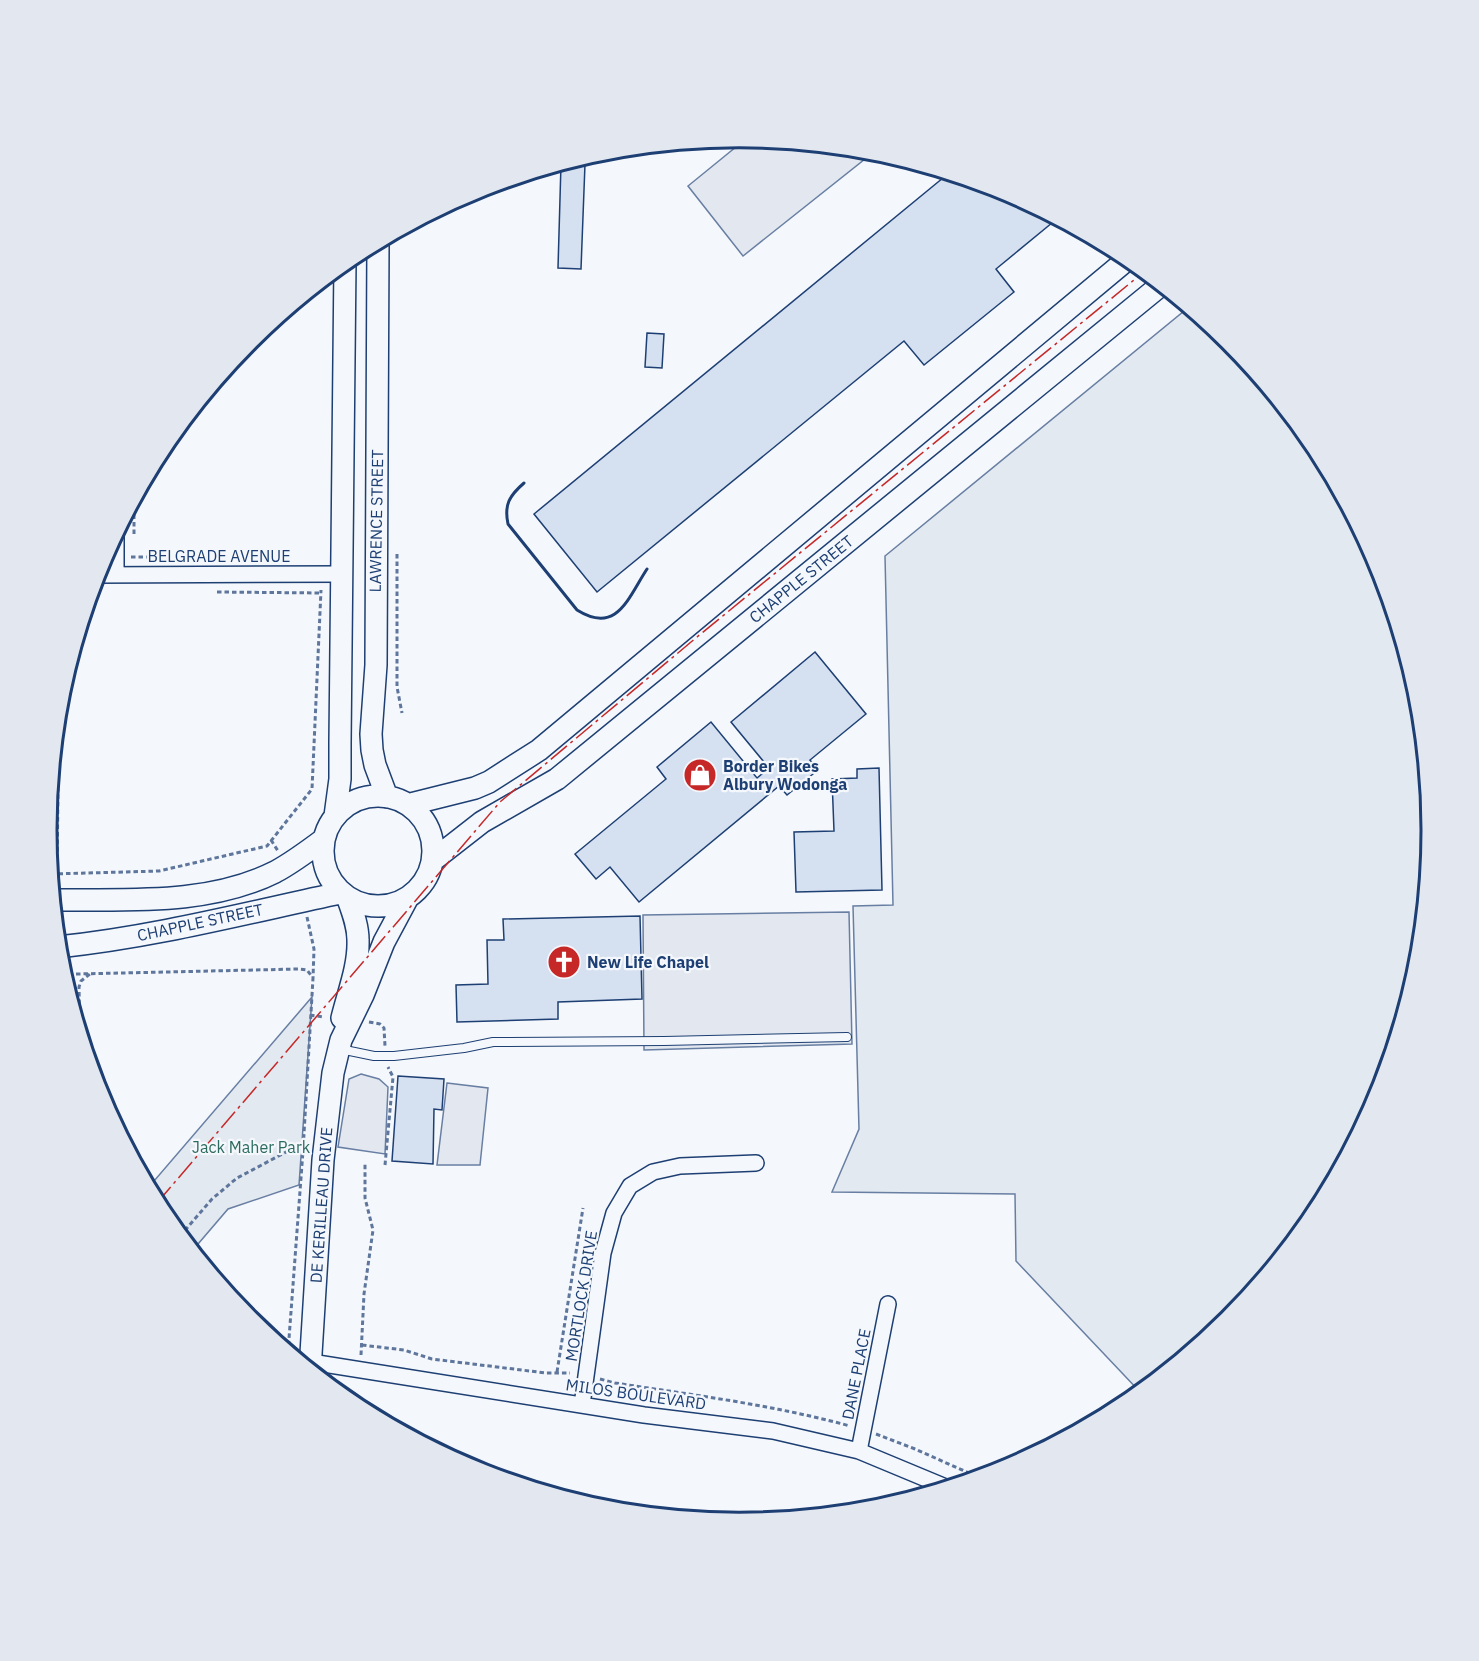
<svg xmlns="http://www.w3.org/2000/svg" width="1479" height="1661" viewBox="0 0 1479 1661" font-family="'IBM Plex Sans',sans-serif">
	<rect width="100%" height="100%" fill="#f4f7fb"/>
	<path fill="#e3e9f0" stroke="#687fa3" stroke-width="1.5" d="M1189,307L1230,341L1316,446L1380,566L1395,615L1406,685L1425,755L1432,831L1419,966L1380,1096L1316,1216L1229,1321L1141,1393L1016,1261L1015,1194L832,1192L859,1129L853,906L893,905L885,556Z
		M312,997L299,1185L228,1209L192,1251L163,1215L148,1188Z"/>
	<path fill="#e3e8f0" stroke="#687fa3" stroke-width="1.5" d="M747,138L875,151L743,256L688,186Z
		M849,912L852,1044L644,1050L643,915Z
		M361,1074L379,1079L388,1087L385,1154L338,1147L349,1079Z
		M447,1083L488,1088L480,1165H437Z"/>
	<path fill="#d5e0f0" stroke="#1d3f73" stroke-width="1.5" d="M561,164H585L581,269L558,268Z
		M949,173L1005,190L1058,218L996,269L1014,292L924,365L904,341L597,592L534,514Z
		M647,333L664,334L662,368L645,367Z
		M815,652L866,714L810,760L818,770L787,795L779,786L639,902L610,867L596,879L575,854L666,779L657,767L711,722L757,778L769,768L731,722Z
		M879,768L882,890L796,892L794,832L834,831L832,779L857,778V769Z
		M640,916L642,999L558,1002V1019L457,1022L456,985L488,984L487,940H504L503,919Z
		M398,1076L444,1079L442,1110L434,1109L433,1164L392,1161Z"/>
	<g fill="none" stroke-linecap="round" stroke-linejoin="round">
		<g stroke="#1d3f73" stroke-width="10">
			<path id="lane" d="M340,1049L374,1056H394L464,1048L493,1042L664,1041L847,1037"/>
		</g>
		<g stroke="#1d3f73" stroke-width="18">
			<path id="street" d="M116,574V533
				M96,575L343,574
				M59,947L61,968
				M311,1362L644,1415L773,1431L859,1451L948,1488
				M582,1405L603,1253L614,1213L630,1186L653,1172L680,1166L756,1163
				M859,1451L888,1304"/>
		</g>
		<g stroke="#1d3f73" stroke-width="24">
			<path id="secondary" d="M378,242L376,665L371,734L372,750L375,765L387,797
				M323 851a55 55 0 1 1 110 0a55 55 0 1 1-110 0Z
				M411,804L475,788L489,782L539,750L1129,258
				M335,816L340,779V742L345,262
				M432,861L482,822L557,779L1161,285
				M53,900C126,899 207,906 275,872C292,863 308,851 324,839
				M58,947C154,937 246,913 340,893
				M342,1018C348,993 359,966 358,940C358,926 353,913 348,899
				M310,1370L323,1160L333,1073L341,1040L363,995L384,942L407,899"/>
		</g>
		<path stroke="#5e769c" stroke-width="3" stroke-dasharray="4.5 3" stroke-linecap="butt" d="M134,534V501
			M397,554V687L402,713
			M131,557H161
			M217,592L321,593
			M271,840L278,851
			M51,874L159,871L267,846L312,789L321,590
			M57,874L59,705
			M307,917L314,949L313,978
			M76,974L299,969L307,970L313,978L303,1151
			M310,1015L323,1017
			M369,1022L380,1024L384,1028L385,1046
			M80,1034L79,987L81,981L90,974
			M385,1165L393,1077L388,1067
			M180,1236L212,1199L237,1178L290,1150L303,1151L288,1352
			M362,1345L404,1350L432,1359L546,1373H570
			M361,1355L364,1294L373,1230L365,1198V1164
			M557,1372L583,1208
			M600,1379L615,1383C694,1395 773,1405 850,1426
			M876,1434L915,1449L980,1478"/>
		<use href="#lane" stroke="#f4f7fb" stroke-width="8"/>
		<use href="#street" stroke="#f4f7fb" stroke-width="15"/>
		<use href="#secondary" stroke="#f4f7fb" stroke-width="21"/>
		<path stroke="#1d3f73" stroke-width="3" d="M524,483C509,496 504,505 508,524L577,610C617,635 628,598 647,569"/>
		<path stroke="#c62828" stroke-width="1.5" stroke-dasharray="21 4.5 3 4.5" stroke-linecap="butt" d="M157,1203L500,802L697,637L1145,271"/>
	</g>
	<defs>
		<g id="shop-disc" transform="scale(1.725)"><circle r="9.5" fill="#c62828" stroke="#f4f7fb"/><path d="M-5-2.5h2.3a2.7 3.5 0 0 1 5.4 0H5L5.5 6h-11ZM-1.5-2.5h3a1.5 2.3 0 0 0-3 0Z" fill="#fff"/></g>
		<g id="church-disc" transform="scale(1.725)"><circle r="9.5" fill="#c62828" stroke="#f4f7fb"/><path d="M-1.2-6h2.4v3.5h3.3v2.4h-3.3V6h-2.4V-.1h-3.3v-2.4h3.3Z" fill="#fff"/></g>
	</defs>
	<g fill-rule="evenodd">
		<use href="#shop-disc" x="700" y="775"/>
		<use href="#church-disc" x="564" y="962"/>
	</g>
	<g text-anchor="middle" stroke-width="4.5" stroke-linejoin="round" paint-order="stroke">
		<g font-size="16" fill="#1d3f73" stroke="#f4f7fb">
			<text transform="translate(376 521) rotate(-89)" y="6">LAWRENCE STREET</text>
			<text x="219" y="562">BELGRADE AVENUE</text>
			<text transform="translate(801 579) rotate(-39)" y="6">CHAPPLE STREET</text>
			<text transform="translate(200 922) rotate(-12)" y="6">CHAPPLE STREET</text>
			<text transform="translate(321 1205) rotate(-86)" y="6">DE KERILLEAU DRIVE</text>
			<text transform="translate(581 1296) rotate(-81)" y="6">MORTLOCK DRIVE</text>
			<text transform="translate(856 1374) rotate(-79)" y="6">DANE PLACE</text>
			<text transform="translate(636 1394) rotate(8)" y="6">MILOS BOULEVARD</text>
		</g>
		<g font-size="16" font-weight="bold" fill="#1d3f73" stroke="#f4f7fb" text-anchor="start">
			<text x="723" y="772">Border Bikes<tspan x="723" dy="18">Albury Wodonga</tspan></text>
			<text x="587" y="968">New Life Chapel</text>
		</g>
		<g font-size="16" fill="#2c6c60" stroke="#f4f7fb">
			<text x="251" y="1153">Jack Maher Park</text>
		</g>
	</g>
	<path d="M0 0H1479V1661H0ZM57 830a682 682 0 1 1 1364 0a682 682 0 1 1-1364 0Z" fill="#e3e8f0" fill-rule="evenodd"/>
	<path fill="none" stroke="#1d3f73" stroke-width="3" d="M57 830a682 682 0 1 1 1364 0a682 682 0 1 1-1364 0Z"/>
</svg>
